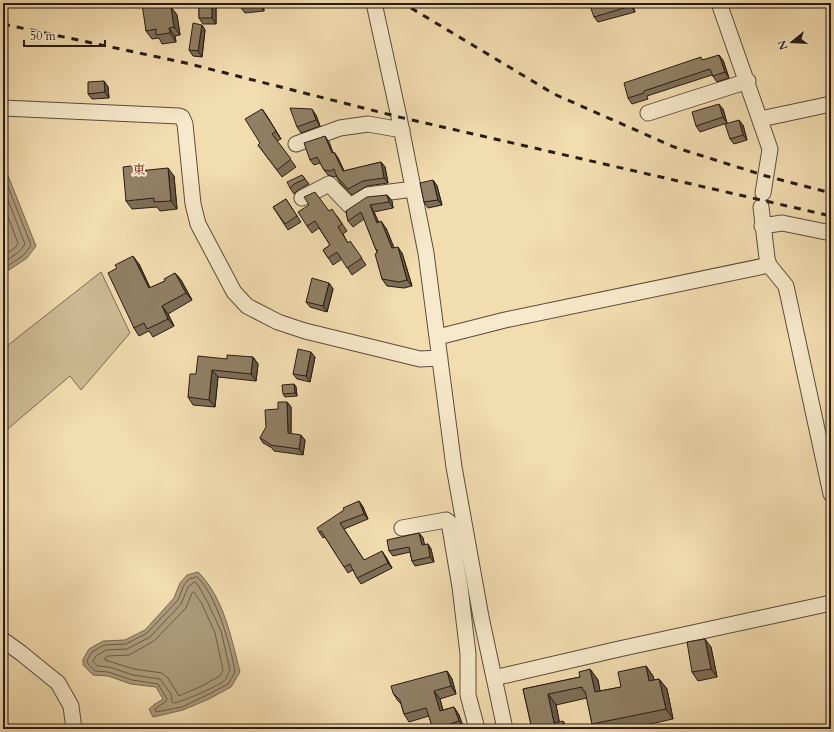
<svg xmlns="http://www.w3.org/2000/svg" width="834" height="732" viewBox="0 0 834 732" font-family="Cardo,'Noto Serif JP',serif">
	<rect width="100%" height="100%" fill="#f2ddaf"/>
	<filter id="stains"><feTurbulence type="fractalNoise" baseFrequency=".005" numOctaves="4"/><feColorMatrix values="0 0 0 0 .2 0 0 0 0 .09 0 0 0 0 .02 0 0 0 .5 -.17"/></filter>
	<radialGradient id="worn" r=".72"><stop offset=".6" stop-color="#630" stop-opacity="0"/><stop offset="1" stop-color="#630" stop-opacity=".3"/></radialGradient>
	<path fill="#cfbc95" stroke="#7b6c55" d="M101,272L130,333L81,390L70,376L3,433V349Z"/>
	<path fill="#ad9b7b" stroke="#776852" d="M3,163L36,246L27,258L3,274Z
		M198,572C224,598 231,637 240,672L231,687L209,699L183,710L153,717L149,709L155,704L163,699L156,687L131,684L108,676L93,675L83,665V659L89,649L103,641L125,640L145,630L174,598L180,583L187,575Z"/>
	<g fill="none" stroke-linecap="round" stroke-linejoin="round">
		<path stroke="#6a5b48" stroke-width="1" d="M3,174L31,245L24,255L3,269
			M3,187L25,244L20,251L3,263
			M3,204L18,243L16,247L3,256
			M197,577C216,593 231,647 235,672L228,684L207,695L182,707L156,712L155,709L165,702L167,699L158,684L132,680L108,672L95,671L88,664L87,660L92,652L104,645L126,644L147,633L178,600L184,585L189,579Z
			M195,582L198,585L207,601L221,631L230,670C229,673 227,676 226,679C220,686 183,701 174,703L172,702L171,694L160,679L133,675L109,667L97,666L93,661L96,656L106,650L127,649L150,637L181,604L188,587Z
			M194,592L202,604L215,633L223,670L220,676L202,686L179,696L168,678L162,673L134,669L105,660V658L108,656L129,655L154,641L186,608L192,593Z"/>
		<g stroke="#5a4c3c" stroke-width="17">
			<path id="minor" d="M374,3L399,117L426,253L454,467L481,617L505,729
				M719,3L770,149L763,193
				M3,108L179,116L182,117L185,124L193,204L198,224L234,292L247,306L278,322L305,331L420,359L440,358
				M648,113L748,81
				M761,119L831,104
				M296,144L340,128L368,124L402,130
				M302,198L329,184L350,206L368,195L413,189
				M761,207L767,258L769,265L786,286L831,494
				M762,226L782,223L831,233
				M438,337L505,320L769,265
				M402,528L446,520L449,522L460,587L468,654V695L477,729
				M3,640L21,653L58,683L71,706L74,729
				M494,678L619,649L831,603"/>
		</g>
		<use href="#minor" stroke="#f7e9cb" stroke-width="15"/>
		<path stroke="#271b15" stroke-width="3" stroke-dasharray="7 7" stroke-linecap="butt" d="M411,8L554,94L674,147L766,176L831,193
			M3,24L186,63L399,117L831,216"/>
	</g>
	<path fill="#7d6e57" stroke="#271b15" d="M145,3H169V7H171L177,15L180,35L175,36L176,42L162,44L159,38L152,39L146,31Z
		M199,3H216V24H203L199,18Z
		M263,3L264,11L245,13L241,8Z
		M632,3L635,12L598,22L594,17Z
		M202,25L205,30L202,57L193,56L189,50Z
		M703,60H723L729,78L717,82L712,75L647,96L648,99L632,104L628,98Z
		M104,81L108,87L109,98L92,99L88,94Z
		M262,109L281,139L277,141L296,167L282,177L258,145L260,143Z
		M723,109L727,123L700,132L696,126Z
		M316,115L320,126L301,133L297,127Z
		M743,125L747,140L734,144L730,139Z
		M329,142L333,153L334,152L338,158L344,171L381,162L385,167L388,183L367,186L352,195L340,183L336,176L334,177L328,175L324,170L320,163L314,165L310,160Z
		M142,170L174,176L177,209L160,211L157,207L132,209L126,201Z
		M302,175L309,184L298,190L294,194L290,188Z
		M433,180L437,186L442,205L428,208L424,202Z
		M387,195L392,201L393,208L374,212L379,223L386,228L394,248L402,253L412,286L404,288L387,286L382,279L377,252L364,219L353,227L348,221L346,211Z
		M286,199L301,222L288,230L273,207Z
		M329,211L337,216L347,231L343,234L348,243L350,241L366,265L352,275L342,259L333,265L323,250L330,245L319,228L312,233L307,226Z
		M139,264L150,288L165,281L175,273L181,280L192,300L168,314L174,326L153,337L149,331L139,336L134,328Z
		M329,283L333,289L327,312L310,307L306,302Z
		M253,357L258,364L256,381L218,377L215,407L193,405L188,397L196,374L227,359Z
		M315,357L310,382L297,379L293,374Z
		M294,384L296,387L297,396L285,397L283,394Z
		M287,402L291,407V434L305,440L303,455L274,451L272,448L263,443L260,438L278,409Z
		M359,501L363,507L368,519L344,529L364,560L386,557L392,568L361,584L357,578L353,570L348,573L325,537L323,538L319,532Z
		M419,533L423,538L424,545L428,544L431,549L434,562L415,566L412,561L410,552L393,556L389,551Z
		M711,647L717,677L698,681L692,672Z
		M646,666L653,676L654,680L659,679L667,689L673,719L627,729H596L592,724L587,698L556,705L559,722L532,729L523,689L580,677L590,669L598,680L600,691L621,687Z
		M447,671L452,679L456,694L440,699L443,710L454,707L459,715L464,729H433L429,716L409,722L404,714L401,704L398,701L393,693Z"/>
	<path fill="#665a47" stroke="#271b15" d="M164,3H169L170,16L165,8Z
		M212,3H216V24L212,18Z
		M260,3H263L264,11L260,6Z
		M630,3H632L635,12L631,6Z
		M171,7L177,15L180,35L174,27Z
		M202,25L205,30L202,57L198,51Z
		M169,28L175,36L176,42L170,33Z
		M719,55L723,60L729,78L725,72Z
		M104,81L108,87L109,98L105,92Z
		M719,104L723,109L727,123L723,117Z
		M262,109L267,116L281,139L276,131Z
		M312,109L316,115L320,126L316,120Z
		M739,120L743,125L747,140L743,135Z
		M325,136L329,142L335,159L332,153Z
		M334,152L338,158L347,177L343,171Z
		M381,162L385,167L388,183L384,178Z
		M139,165L145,174L139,171Z
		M168,168L174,176L177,209L171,201Z
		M433,180L437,186L442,205L438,200Z
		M387,195L392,201L393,208L389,202Z
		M370,205L374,212L382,230L377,223Z
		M381,221L386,228L397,255L392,248Z
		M398,247L402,253L412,286L407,280Z
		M133,256L139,264L154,296L149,288Z
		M175,273L181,280L192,300L186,293Z
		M329,283L333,289L327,312L323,306Z
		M162,306L168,314L174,326L168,319Z
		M311,352L315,357L310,382L306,376Z
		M253,357L258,364L256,381L251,374Z
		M212,370L218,377L215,407L209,400Z
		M294,384L296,387L297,396L295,393Z
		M287,402L291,407V439L288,433Z
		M301,435L305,440L303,455L299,449Z
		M359,501L363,507L368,519L364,514Z
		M419,533L423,538L426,550L422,545Z
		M428,544L431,549L434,562L430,557Z
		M382,551L386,557L392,568L388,563Z
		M705,639L711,647L717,677L711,669Z
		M646,666L653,676L657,691L649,681Z
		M590,669L598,680L602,703L595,692Z
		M447,671L452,679L456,694L451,686Z
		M659,679L667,689L673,719L666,709Z
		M434,691L440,699L445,719L440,711Z
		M548,694L556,705L561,729L554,723Z
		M454,707L459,715L464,729L459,721Z
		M563,721L568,729H564Z"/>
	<path fill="#918065" stroke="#271b15" d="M145,3H164L165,8L171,7L174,27L169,28L170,33L156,35V29L146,31L142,4Z
		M199,3H212V18H199Z
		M240,3H260V6L241,8Z
		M589,3H630L631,6L594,17Z
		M193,23L202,25L198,51L189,50Z
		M719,55L725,72L713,76L710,69L644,91V93L628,98L624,83L701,57L702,60Z
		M104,81L105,92L88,94V82Z
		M719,104L723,117L696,126L692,112Z
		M290,108L312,109L316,120L297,127Z
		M262,109L276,131L272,134L291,159L277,170L258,145L260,143L245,119Z
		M739,120L743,135L730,139L725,124Z
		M325,136L332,153L334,152L343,171L381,162L384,178L363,181L348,189L337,177L334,169L330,171L324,170L317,157L310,160L304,143Z
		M139,165V171L168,168L171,201L154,202V198L126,201L123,167Z
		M302,175L305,179L294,184L290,188L287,182Z
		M433,180L438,200L424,202L420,183Z
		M315,192L329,211L332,209L342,224L338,227L348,243L350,241L362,258L347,268L337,252L328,258L323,250L330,245L315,221L307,226L298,212L309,205L304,197Z
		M387,195L389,202L370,205L377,223L381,221L392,248L398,247L407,280L399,282L382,279L375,254L377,253V249L376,250L361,212L348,221L346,211L367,197Z
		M286,199L297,216L285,224L273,207Z
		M133,256L149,288L165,281L164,279L175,273L186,293L162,306L168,319L147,329L144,323L134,328L108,273L117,268L115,265Z
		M312,278L329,283L323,306L306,302Z
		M298,349L311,352L306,376L293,374Z
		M227,355L253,357L251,374L212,370L209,400L188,397L190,374H196L198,356L227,359Z
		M294,384L295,393L283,394L282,385Z
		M278,402H287L288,433L301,435L299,449L270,445V444L260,438L266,427L265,410L278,409Z
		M359,501L364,514L340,523L364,560L382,551L388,563L357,578L350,564L344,567L321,531L319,532L317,528L344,510L343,508Z
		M419,533L422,545L428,544L430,557L412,561L409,547L389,551L387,540Z
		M705,639L711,669L692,672L687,642Z
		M646,666L649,681L659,679L666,709L592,724L585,691H583L582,687L548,694L554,723L563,721L564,729H532L523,689L580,677L579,672L590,669L595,692L621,687L618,672Z
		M447,671L451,686L434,691L440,711L454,707L459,721L435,729H433L426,708L404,714L400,700L393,693L391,686Z"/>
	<g text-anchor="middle" stroke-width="4" stroke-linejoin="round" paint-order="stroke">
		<g font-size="13" fill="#7a1f14" stroke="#f7e9cb">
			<text x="139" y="174">東</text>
		</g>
	</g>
	<rect width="834" height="732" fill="none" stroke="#f2ddaf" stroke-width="16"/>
	<rect x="4" y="4" width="826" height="724" fill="none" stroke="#271b15" stroke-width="2"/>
	<rect x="8" y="8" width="818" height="716" fill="none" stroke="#271b15"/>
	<g transform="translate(792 42) rotate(252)" stroke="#f7e9cb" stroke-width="3" paint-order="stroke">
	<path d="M0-3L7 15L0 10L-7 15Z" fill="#271b15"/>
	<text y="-6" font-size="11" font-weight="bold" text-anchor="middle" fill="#271b15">N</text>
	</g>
	<path d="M24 40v6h81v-6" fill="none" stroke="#271b15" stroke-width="2"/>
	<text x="30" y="40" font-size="12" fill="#271b15" stroke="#f7e9cb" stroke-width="3" paint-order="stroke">50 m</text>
	<rect width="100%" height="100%" filter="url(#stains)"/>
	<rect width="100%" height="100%" fill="url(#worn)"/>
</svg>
